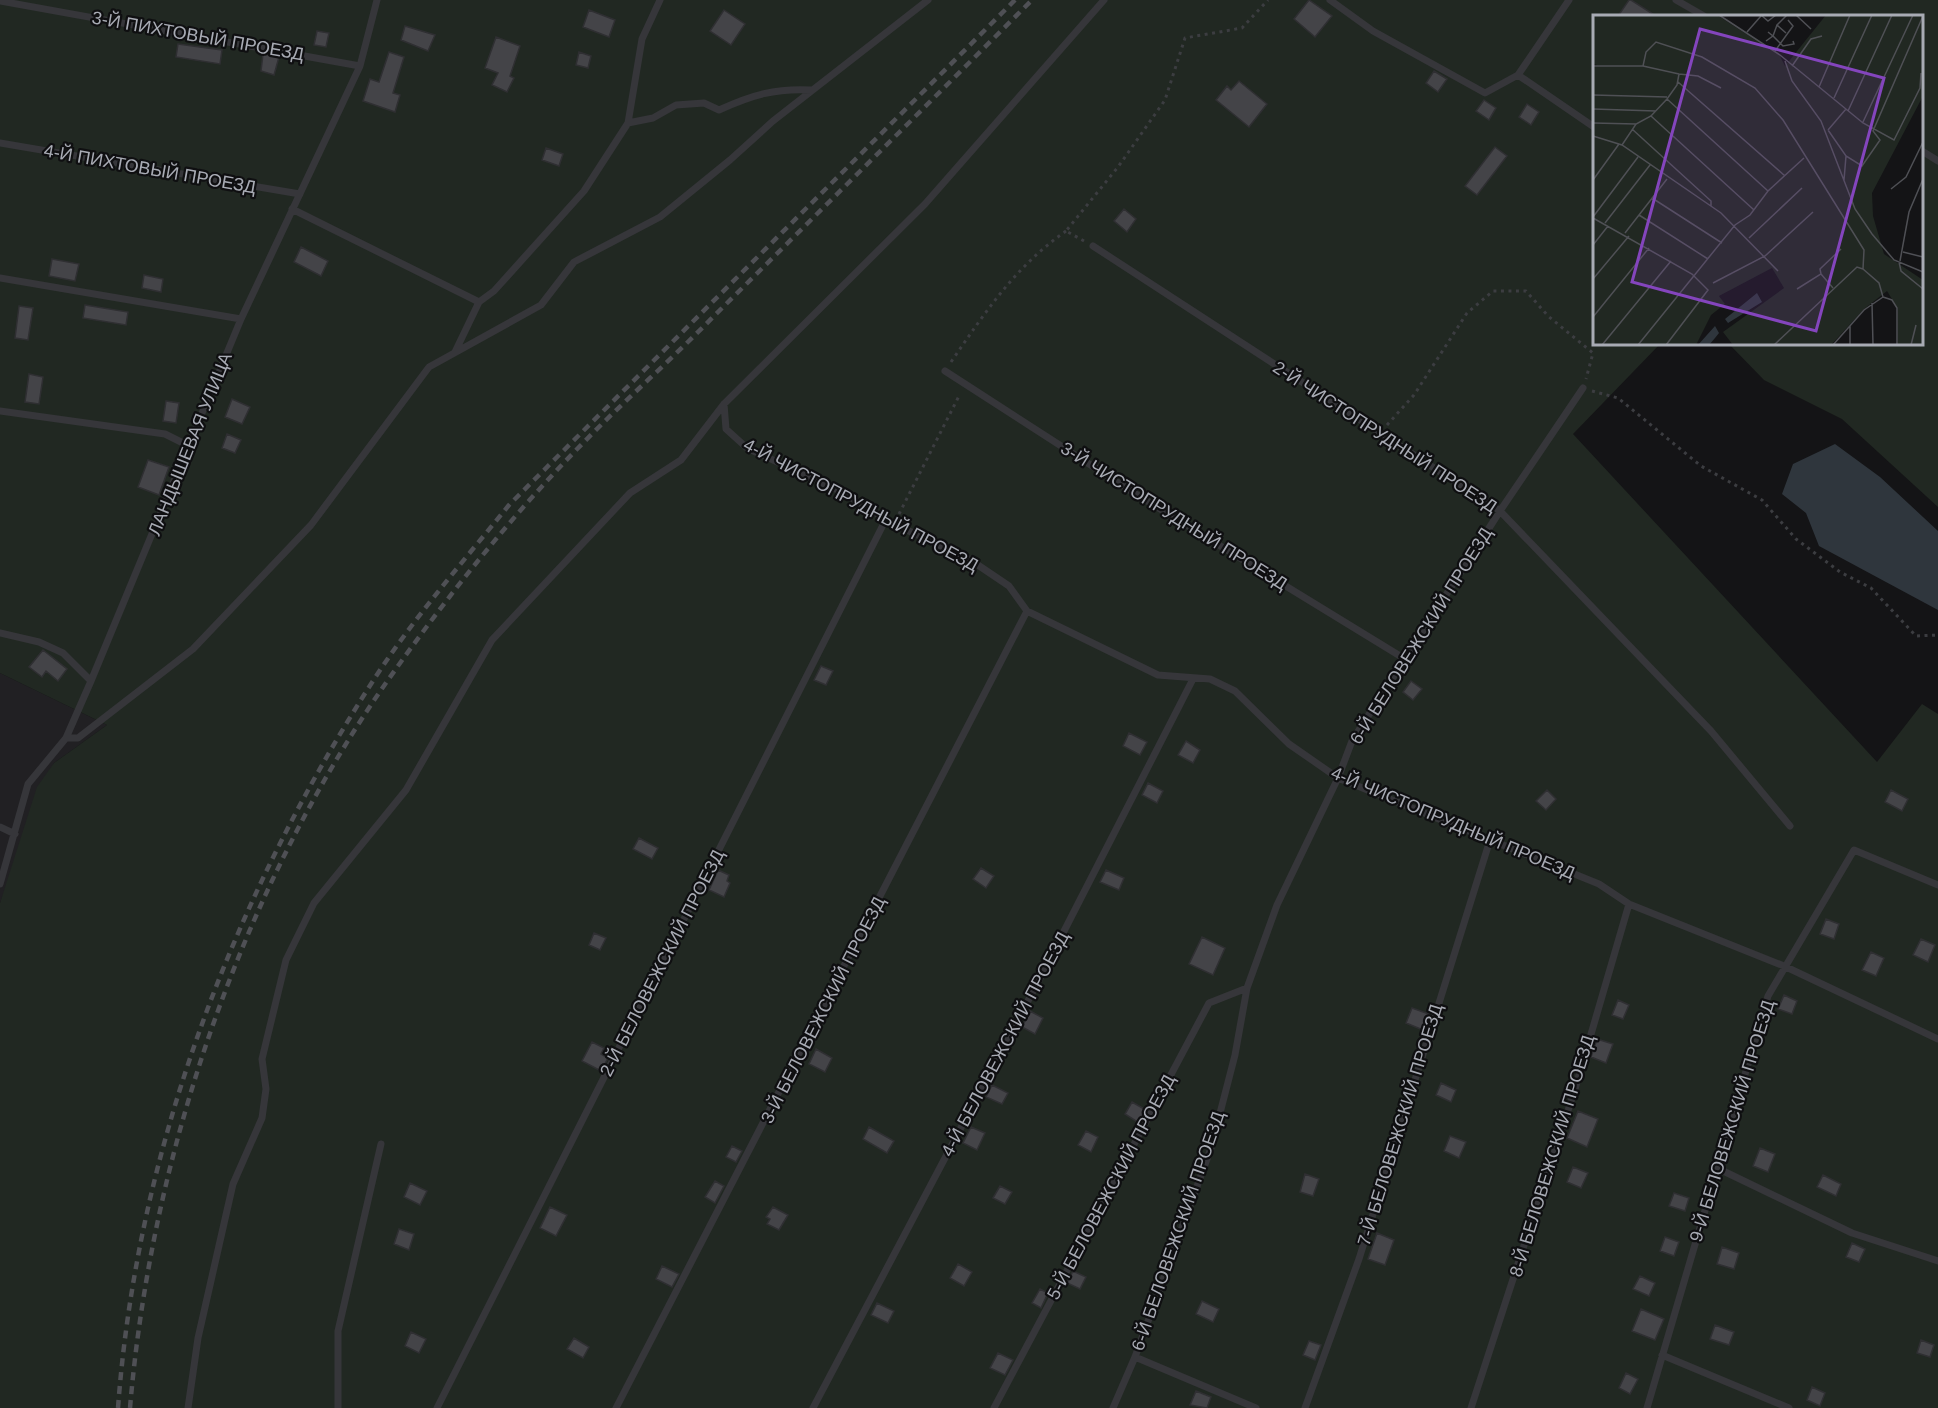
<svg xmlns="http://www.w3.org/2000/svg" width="1938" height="1408" viewBox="0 0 1938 1408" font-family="Arial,sans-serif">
	<rect width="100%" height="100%" fill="#141416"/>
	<path fill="#212023" d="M0,673L107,725L54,763L0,903Z"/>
	<path fill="#212822" d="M0,0H1938V507L1842,419L1764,380L1729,344H1922V16H1594V344H1660L1573,434L1877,762L1922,704L1938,714V1408H0V903L37,787L54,763L107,725L0,673Z"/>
	<path fill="#2f363d" d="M1835,444L1880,477L1938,531V610L1819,546L1806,513L1782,494L1793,464Z"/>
	<path fill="#444448" stroke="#2f2f32" stroke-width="1.5" d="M1309,0L1332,16L1315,37L1294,19Z
		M1629,0H1631L1656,16H1618Z
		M589,10L615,20L609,37L583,27Z
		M724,10L745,24L731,45L710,31Z
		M405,26L435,35L428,51L401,40Z
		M317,31L329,33L326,47L314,45Z
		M496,37L520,46L510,76L514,78L507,92L492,85L498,73L485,68Z
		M178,44L222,50L220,64L176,57Z
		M389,52L404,57L393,93L400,95L395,112L363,101L370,79L379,82Z
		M579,52L591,56L588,68L576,65Z
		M263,54L279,57L274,75L261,71Z
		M1434,71L1447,79L1438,92L1426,83Z
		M1239,81L1267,104L1249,127L1216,100L1227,86L1231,90Z
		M1484,100L1496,108L1489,120L1476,111Z
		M1527,104L1539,112L1531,125L1519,117Z
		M1495,147L1507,156L1477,195L1465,186Z
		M546,148L563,154L559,166L542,160Z
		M1124,209L1136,219L1127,232L1114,221Z
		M301,247L328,261L321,276L294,262Z
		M52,259L79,264L75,281L49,276Z
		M144,275L163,279L161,292L142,288Z
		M85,305L128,312L126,325L83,318Z
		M19,306L33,308L28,340L15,338Z
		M29,374L43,377L39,404L25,402Z
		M232,399L250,407L242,424L225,417Z
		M166,401L179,403L176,423L163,421Z
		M227,434L241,440L235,453L222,448Z
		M148,460L169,467L159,495L138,487Z
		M43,650L67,669L58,681L46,671L42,677L29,667Z
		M821,666L833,671L826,685L814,680Z
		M1411,681L1422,689L1413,700L1403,692Z
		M1129,733L1147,742L1140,755L1123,746Z
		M1186,741L1200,750L1193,763L1178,755Z
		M1148,783L1163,791L1157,803L1142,795Z
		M1547,790L1556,799L1546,810L1536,801Z
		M1891,790L1908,799L1902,811L1885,802Z
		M639,838L658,848L652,859L633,849Z
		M981,868L994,876L986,888L973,879Z
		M718,870L729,875L727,881L730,883L724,897L709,890Z
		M1106,870L1124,878L1119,890L1100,882Z
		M1826,919L1839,924L1834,939L1820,934Z
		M594,933L606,938L600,950L589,945Z
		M1202,937L1225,948L1213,975L1189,964Z
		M1921,939L1935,945L1928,962L1913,955Z
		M1871,952L1884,958L1876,976L1862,970Z
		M1784,995L1797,1001L1792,1014L1778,1009Z
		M1618,1000L1629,1005L1623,1019L1612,1015Z
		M1412,1008L1429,1014L1423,1030L1406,1023Z
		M1030,1011L1043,1018L1035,1034L1022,1027Z
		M1597,1039L1613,1044L1606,1063L1591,1057Z
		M592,1042L604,1048L601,1054L608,1058L601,1071L582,1061Z
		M816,1049L832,1058L825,1072L809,1064Z
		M1441,1083L1456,1090L1451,1102L1436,1095Z
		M992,1085L1008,1093L1002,1104L986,1097Z
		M1132,1102L1146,1110L1139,1123L1125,1114Z
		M1578,1111L1598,1119L1587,1147L1567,1138Z
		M869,1127L894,1141L887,1153L863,1139Z
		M971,1127L985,1133L977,1150L963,1143Z
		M1086,1131L1098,1137L1091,1152L1078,1145Z
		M1450,1136L1466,1142L1459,1158L1444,1151Z
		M732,1146L742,1151L736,1162L726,1157Z
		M1760,1148L1775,1154L1768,1172L1753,1166Z
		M1573,1167L1588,1173L1581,1188L1567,1182Z
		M1305,1174L1319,1179L1313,1196L1300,1192Z
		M1823,1175L1841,1184L1836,1196L1817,1187Z
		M715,1181L724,1186L715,1203L705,1197Z
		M410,1183L427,1191L420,1205L404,1197Z
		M1000,1186L1012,1192L1005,1204L993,1198Z
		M1674,1193L1689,1198L1685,1211L1669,1206Z
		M550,1207L567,1215L556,1236L540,1228Z
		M773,1207L788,1215L779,1230L767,1224L770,1219L766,1217Z
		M399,1229L414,1234L409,1250L394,1244Z
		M1377,1233L1394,1240L1385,1265L1368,1259Z
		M1665,1237L1679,1242L1674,1256L1660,1251Z
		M1852,1243L1865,1249L1859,1262L1846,1257Z
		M1722,1247L1739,1253L1734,1269L1717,1264Z
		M958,1264L972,1272L964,1286L950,1278Z
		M662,1266L679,1274L672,1287L656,1279Z
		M1073,1271L1086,1277L1080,1289L1067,1283Z
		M1640,1276L1655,1283L1649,1296L1633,1289Z
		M1040,1289L1048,1293L1041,1308L1032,1303Z
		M1202,1301L1219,1309L1213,1322L1196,1314Z
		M877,1303L894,1311L888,1323L871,1315Z
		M1641,1309L1664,1319L1655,1340L1632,1331Z
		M1715,1325L1734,1332L1729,1345L1710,1339Z
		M411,1332L426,1339L419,1353L405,1346Z
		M574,1338L589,1347L583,1358L567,1349Z
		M1921,1340L1934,1345L1930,1357L1917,1353Z
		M1309,1341L1321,1345L1315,1360L1303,1355Z
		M998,1353L1013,1360L1005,1375L990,1368Z
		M1626,1373L1638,1379L1630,1394L1619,1388Z
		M1812,1387L1825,1393L1820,1406L1807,1400Z
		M1196,1391L1211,1397L1207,1408L1190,1405Z"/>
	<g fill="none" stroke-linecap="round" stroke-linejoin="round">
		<path stroke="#3c3d41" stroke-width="3" stroke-dasharray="3 4.5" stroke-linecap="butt" d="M1084,241L1066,231L1118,167L1165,100L1185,38L1242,28L1268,0
			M951,362C986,311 1015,267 1066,231
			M1592,391L1618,398L1701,466L1762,500L1796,539L1840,572L1871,588L1916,636L1938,635
			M1387,425L1414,395L1467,313L1493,291H1526L1548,316L1593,353L1586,379
			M899,514L960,394"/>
		<path stroke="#36363a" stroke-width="7" d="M1330,0L1373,31L1485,93L1518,75L1594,127
			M1676,0L1704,16
			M0,1L360,66
			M1518,75L1569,0
			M628,123L653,118L676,105L704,103L719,110C752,95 775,88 812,90
			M0,143L300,194
			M1922,151L1938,161
			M292,209L479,302L455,352
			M1093,246L1500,511L1711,731L1790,826
			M0,278L241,319
			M479,302L494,291L584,191L628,123L642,39L660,0
			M945,371L1134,493L1405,659
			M724,404L726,429L747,448L842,492L894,524L969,559L1009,586L1027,611L1158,675L1210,679L1235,691L1289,744L1338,778L1599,884L1629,904L1784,966L1938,1039
			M0,411L165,434L189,446
			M0,633L39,642L63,653L91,681
			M66,738H78L193,649L311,525L429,367L541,305L574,262L660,217L730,160L773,121L928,0
			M0,827L15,834
			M0,884L28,784L66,738L91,681L241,319L360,66L377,0
			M1717,1168L1852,1233L1938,1261
			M1662,1355L1789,1408
			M1135,1357L1256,1408
			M188,1408L198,1338L233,1184L262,1118L266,1089L262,1059L286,960L314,903L406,790L492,640L630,493L681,460L724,404L925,204L1104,0
			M338,1408V1331L381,1144
			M437,1408L886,519
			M616,1408L1027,611
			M813,1408L1039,980L1193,679
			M994,1408L1209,1003L1247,988
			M1113,1408L1135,1357L1211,1148L1235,1055L1247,988L1277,905L1338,778L1352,741L1500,511L1583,388
			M1305,1408L1359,1259L1490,840
			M1471,1408L1575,1089L1629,904
			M1647,1408L1768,996L1854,850L1938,885"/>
		<path stroke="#4f5055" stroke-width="4.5" stroke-dasharray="8 6" stroke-linecap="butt" d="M118,1408C137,1151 232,901 371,684C411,621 462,563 509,505L1015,0
			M130,1408C151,1158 239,897 381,690C441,604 509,518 583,443C625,400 671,360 713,317C820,211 926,106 1032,0"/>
	</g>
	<g text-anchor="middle" stroke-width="4.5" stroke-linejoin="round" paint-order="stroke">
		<g font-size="18" fill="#a8abb4" stroke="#0f0f11">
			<text transform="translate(198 36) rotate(10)" y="6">3-Й ПИХТОВЫЙ ПРОЕЗД</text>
			<text transform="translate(150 169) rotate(10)" y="6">4-Й ПИХТОВЫЙ ПРОЕЗД</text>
			<text transform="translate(1385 437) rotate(33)" y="6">2-Й ЧИСТОПРУДНЫЙ ПРОЕЗД</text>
			<text transform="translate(190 444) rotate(-68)" y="6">ЛАНДЫШЕВАЯ УЛИЦА</text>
			<text transform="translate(861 505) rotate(28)" y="6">4-Й ЧИСТОПРУДНЫЙ ПРОЕЗД</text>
			<text transform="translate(1174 516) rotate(32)" y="6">3-Й ЧИСТОПРУДНЫЙ ПРОЕЗД</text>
			<text transform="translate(1421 636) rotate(-58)" y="6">6-Й БЕЛОВЕЖСКИЙ ПРОЕЗД</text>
			<text transform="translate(1453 823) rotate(23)" y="6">4-Й ЧИСТОПРУДНЫЙ ПРОЕЗД</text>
			<text transform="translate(662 963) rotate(-63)" y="6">2-Й БЕЛОВЕЖСКИЙ ПРОЕЗД</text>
			<text transform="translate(823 1010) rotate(-63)" y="6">3-Й БЕЛОВЕЖСКИЙ ПРОЕЗД</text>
			<text transform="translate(1005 1044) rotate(-62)" y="6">4-Й БЕЛОВЕЖСКИЙ ПРОЕЗД</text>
			<text transform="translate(1732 1121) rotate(-73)" y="6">9-Й БЕЛОВЕЖСКИЙ ПРОЕЗД</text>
			<text transform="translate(1400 1125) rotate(-73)" y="6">7-Й БЕЛОВЕЖСКИЙ ПРОЕЗД</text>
			<text transform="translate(1552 1156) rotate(-73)" y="6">8-Й БЕЛОВЕЖСКИЙ ПРОЕЗД</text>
			<text transform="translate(1111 1187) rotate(-62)" y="6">5-Й БЕЛОВЕЖСКИЙ ПРОЕЗД</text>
			<text transform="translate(1178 1231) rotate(-71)" y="6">6-Й БЕЛОВЕЖСКИЙ ПРОЕЗД</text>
		</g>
	</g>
	<g transform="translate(1593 15)">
		<rect width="330" height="330" fill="#141416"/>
		<path d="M4,0H124L187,41L192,51L233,0H330V81L279,178L280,201L291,239L330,265V330H305V294L294,276L271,294L238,330H140L130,317L191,273L179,253L126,281L132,289L118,300L103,330H0V53L4,50L0,49V2Z" fill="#212822"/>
		<path d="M164,278L169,287L135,308L132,304ZM122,311L126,318L122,323L116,330H105Z" fill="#2f363d"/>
		<path fill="none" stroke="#4f5055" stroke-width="1.5" d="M126,0L187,40L270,108L301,125L327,73L328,58M168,0L175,6L183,0M203,0L218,14M154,17L168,1M175,17L180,21L184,10M193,18L184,10L194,0M173,26L180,21L190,31L201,29L200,26M182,36L200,11L195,5M192,46L199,66L228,106L262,194L279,219L301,245L330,257M0,51H50L86,59M50,51L53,37L63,27L109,42L162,73L190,105L271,235L270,254L286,268L290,282M199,51L218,24L229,21M86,59L105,61L128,73M85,67L192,161M226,72L257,0M0,80L74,82M241,83L279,0M74,84L175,176M0,94L63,96M255,96L299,0M58,101L161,195M270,107L320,0M0,108L43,109M39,114L118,186V191M235,115L253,141L269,151L287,125L280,116L330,1M235,115L253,94M0,121L29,130L128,198L185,256M29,130L43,109L58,101L74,84L84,70L86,59M0,165L26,129M251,165L253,141M298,174L313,162L330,127M59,183L129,228M46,200L115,244M0,202L45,142M0,203L99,259L115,275L73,330M12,208L57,150M32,218L74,164M156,223L209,173M0,230L15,211M310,237L330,242M307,246L316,197L330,164M306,247L308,256L330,274M228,259L240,273M0,264L36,221M120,268L172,241L220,197M204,274L228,259L227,254L248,234M290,282L299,285L304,293V330M279,288L280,330M0,302L56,233M257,311V330M9,330L78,246M45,330L142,210L157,200L175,176L211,143M181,330L264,252L270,254M240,330L271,295L290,282M318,330L323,310"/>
		<path fill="#8445bd" fill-opacity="0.15" stroke="#8445bd" stroke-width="3" d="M107,14L291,63L223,316L39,267Z"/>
		<rect width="330" height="330" fill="none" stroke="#a8abb4" stroke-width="3"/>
	</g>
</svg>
